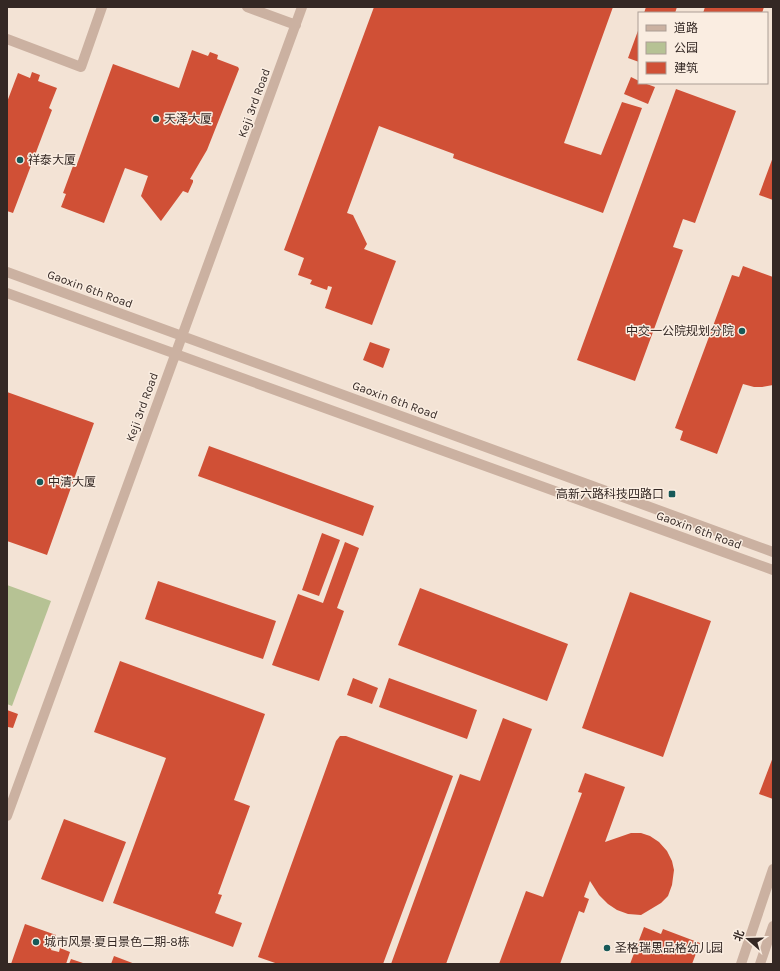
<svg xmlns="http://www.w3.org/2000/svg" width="780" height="971" viewBox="0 0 780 971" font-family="Karla,'Noto Sans SC',sans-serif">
	<rect width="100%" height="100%" fill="#f3e3d5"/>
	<path fill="#b6c294" d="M7,585L51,601L12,706L7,704Z"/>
	<path fill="#d05036" d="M374,7H613L564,143L601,155L622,102L642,108L603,213L453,158L454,154L379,126L347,213L353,215L367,244L364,249L396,261L372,325L325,308L332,287L328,286L327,290L310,284L312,280L298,275L304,258L284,250Z
		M646,7H677L675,13H644Z
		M705,7H764L762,13H703Z
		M639,28V62L628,58Z
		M192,50L208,56L210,52L218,55L217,59L238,67L239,69L207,150L190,179L193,180V182L188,193L183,191L161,221L160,220L141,196L148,176L125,168L104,223L61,207L66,194L63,193L73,166L76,167L113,64L179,88Z
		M32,72L40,75L38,81L57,88L49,108L52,110L13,213L7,211V102L18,73L30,78Z
		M631,77L639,81V83H644L655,87L648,104L624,94Z
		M676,89L736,111L695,223L683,219L673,247L683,250L635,381L577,360Z
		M773,157V200L759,195Z
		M743,266L773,277V385L762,387H754L743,384L717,454L680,440L683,431L675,428L732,275L739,277Z
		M370,342L390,349L383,368L363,360Z
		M7,392L94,423L47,555L7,541Z
		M209,446L374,506L363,536L198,476Z
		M322,533L340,540L319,596L302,590Z
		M345,542L359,548L337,608L344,611L319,681L272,665L298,594L323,603Z
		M158,581L276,621L263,659L145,619Z
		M420,588L568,644L547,701L398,645Z
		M630,592L711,621L663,757L582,728Z
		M120,661L265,714L234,800L250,806L218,894L222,895L215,913L242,923L233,947L113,903L166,758L94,732Z
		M353,678L378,688L372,704L347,695Z
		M389,678L477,710L467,739L379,707Z
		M7,710L18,714L13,728L8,727L7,730Z
		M503,718L532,729L446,964H391L460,774L480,781Z
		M340,736H346L453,776L383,964H278L258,957L336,741Z
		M773,757V799L759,794Z
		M585,773L625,787L605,842L631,833H641L650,836L659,842L667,851L672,861L674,870L672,885L668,896L661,903L641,915L628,914L617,910L608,904L599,895L590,881L584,897L589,899L584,913L579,911L560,964H499L526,891L543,897L582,793L578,792Z
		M64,819L126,842L103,902L41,879Z
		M25,924L56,935L51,950L59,952L60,948L70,952L66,964H11Z
		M644,927L661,934L663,929L700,943L692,964H630Z
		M114,956L135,964H111Z
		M71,959L86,964H69Z"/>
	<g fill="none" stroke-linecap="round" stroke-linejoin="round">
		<path stroke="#cbb1a1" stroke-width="10" d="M247,7L296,25
			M7,39L81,67L102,7
			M7,272L773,552
			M7,293L773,570
			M7,816L302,7
			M741,964L773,869
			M760,964L773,926"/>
	</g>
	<g fill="#175958" stroke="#faede1" stroke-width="1.5">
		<circle cx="156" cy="119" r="4"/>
		<circle cx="20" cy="160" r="4"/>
		<circle cx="742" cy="331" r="4"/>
		<circle cx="40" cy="482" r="4"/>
		<rect x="668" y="490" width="8" height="8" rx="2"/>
		<circle cx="36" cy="942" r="4"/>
		<circle cx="607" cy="948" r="4"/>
	</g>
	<g text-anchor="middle" stroke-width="3" stroke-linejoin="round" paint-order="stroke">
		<g font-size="12" fill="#342824" stroke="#faede1">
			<text transform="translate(254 103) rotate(-70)" y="4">Keji 3rd Road</text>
			<text transform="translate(90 289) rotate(20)" y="4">Gaoxin 6th Road</text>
			<text transform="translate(395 400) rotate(20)" y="4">Gaoxin 6th Road</text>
			<text transform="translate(142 407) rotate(-70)" y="4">Keji 3rd Road</text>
			<text transform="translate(699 530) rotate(20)" y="4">Gaoxin 6th Road</text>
		</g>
		<g font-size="12" fill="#342824" stroke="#faede1" text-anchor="start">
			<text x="164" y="123">天泽大厦</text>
			<text x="28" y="164">祥泰大厦</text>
			<text x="734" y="335" text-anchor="end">中交一公院规划分院</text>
			<text x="48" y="486">中清大厦</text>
			<text x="664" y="498" text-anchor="end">高新六路科技四路口</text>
			<text x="44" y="946">城市风景·夏日景色二期-8栋</text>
			<text x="615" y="952">圣格瑞思品格幼儿园</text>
		</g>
	</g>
	<rect width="780" height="971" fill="none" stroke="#342824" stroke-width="16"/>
	<rect x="638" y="12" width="130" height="72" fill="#faede1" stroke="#ab9e95"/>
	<rect x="646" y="25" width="20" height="6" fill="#cbb1a1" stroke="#ab9e95"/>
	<text x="674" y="32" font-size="12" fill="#342824">道路</text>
	<rect x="646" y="42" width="20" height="12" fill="#b6c294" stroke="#ab9e95"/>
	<text x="674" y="52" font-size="12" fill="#342824">公园</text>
	<rect x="646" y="62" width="20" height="12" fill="#d05036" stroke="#ab9e95"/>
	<text x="674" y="72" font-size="12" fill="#342824">建筑</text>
	<g transform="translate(748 939) rotate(290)" stroke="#faede1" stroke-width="3" paint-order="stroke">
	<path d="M0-3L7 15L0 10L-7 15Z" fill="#342824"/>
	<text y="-6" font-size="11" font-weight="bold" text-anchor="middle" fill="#342824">北</text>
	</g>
</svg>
